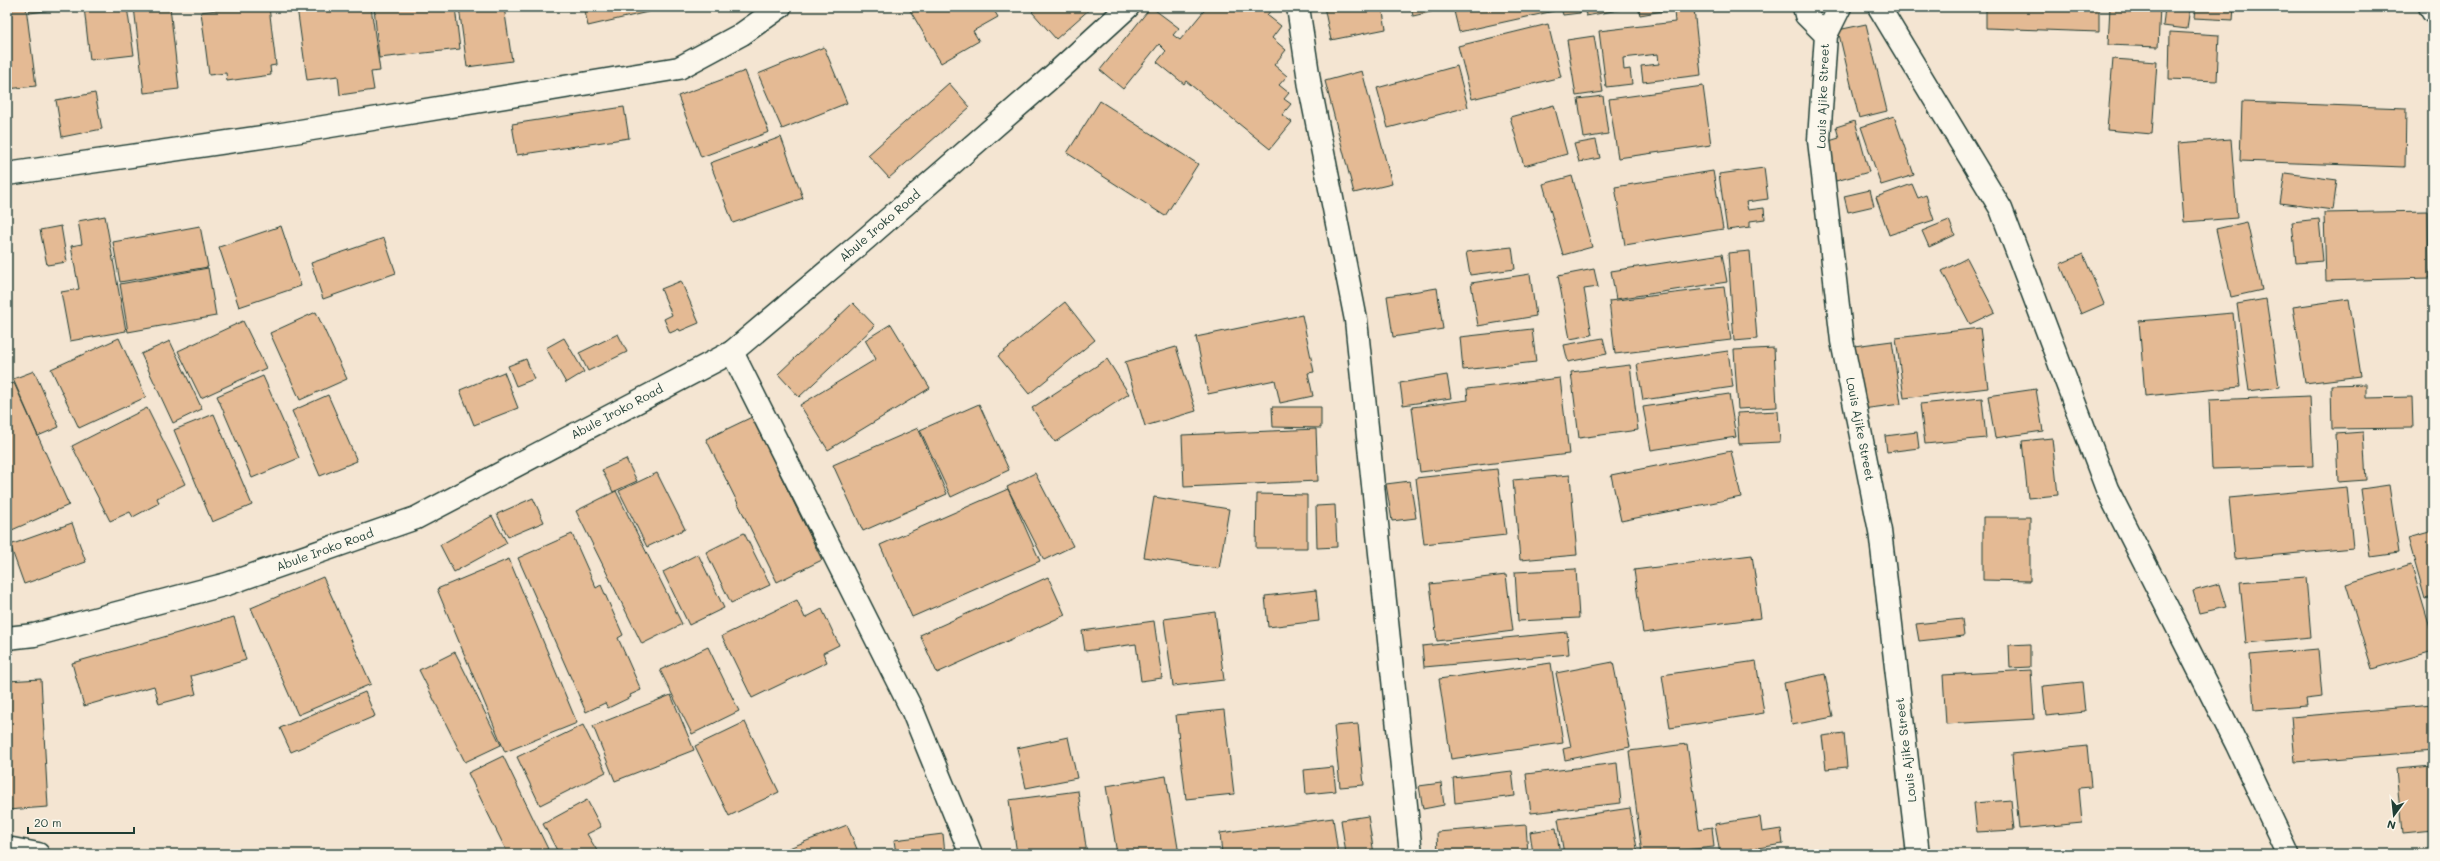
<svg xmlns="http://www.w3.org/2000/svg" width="2440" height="861" viewBox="0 0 2440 861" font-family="Mali,sans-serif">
	<rect width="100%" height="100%" fill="#f4e5d2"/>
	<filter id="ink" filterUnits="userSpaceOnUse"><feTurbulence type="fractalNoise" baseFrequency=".025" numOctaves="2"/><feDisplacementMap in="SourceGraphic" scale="8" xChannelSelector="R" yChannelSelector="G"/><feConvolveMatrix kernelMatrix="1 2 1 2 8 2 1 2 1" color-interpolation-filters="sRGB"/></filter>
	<g filter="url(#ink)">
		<path fill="#e4ba94" stroke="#1f3d34" d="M7,7H26L36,86L7,89Z
			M29,7H74L30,13Z
			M84,7H127L134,55L90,60Z
			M134,7H170L179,89L144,93Z
			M240,7H269L276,65L270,66L271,75L227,81L226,73L209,75L201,12Z
			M297,7H371L380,71L371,72L374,90L340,95L338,76L307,80Z
			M374,7H455L460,49L379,58Z
			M459,7H504L512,61L467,67Z
			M584,7H664L665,8L588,26Z
			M908,7H992L998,17L973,31L979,41L941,63Z
			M1037,7H1092L1056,39L1032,12Z
			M1151,7L1179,28L1173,35L1180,40L1207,7H1274L1267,15L1281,26L1272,38L1286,50L1274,65L1287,76L1279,85L1289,93L1284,99L1291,104L1282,115L1292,122L1270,149L1186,81L1184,84L1157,62L1166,51L1159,44L1123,89L1100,70Z
			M1324,7H1382L1386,29L1331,40Z
			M1411,7H1452L1413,16Z
			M1453,7H1553L1554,11L1459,32Z
			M1561,7H1579L1580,13L1563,15Z
			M1585,7H1629V8L1586,16Z
			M1638,7H1685L1640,15Z
			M1986,7H2099V32L1986,28Z
			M2110,7H2160L2158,47L2108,45Z
			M2165,7H2190L2187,29L2163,26Z
			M2195,7H2234L2233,20L2194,18Z
			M1694,9L1701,75L1643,82L1641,66L1659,64L1658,54L1623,58L1624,70L1630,69L1632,84L1606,87L1599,31L1675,22L1674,11Z
			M1548,24L1561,77L1472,99L1458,46Z
			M1866,24L1887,111L1859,118L1838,30Z
			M2170,32L2219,35L2217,81L2169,79Z
			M1594,36L1603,92L1576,96L1567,40Z
			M824,47L847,103L782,129L758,74Z
			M2113,59L2157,62L2152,134L2107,130Z
			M1457,66L1468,107L1388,128L1377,88Z
			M745,71L769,132L701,157L678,96Z
			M1362,71L1392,184L1354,193L1325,81Z
			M949,83L970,107L889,178L868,155Z
			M1703,86L1711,145L1618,158L1609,99Z
			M95,93L102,129L62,137L56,100Z
			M1603,96L1608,134L1584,138L1578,99Z
			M1100,101L1198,164L1165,216L1067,153Z
			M2242,102L2406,108L2405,167L2240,161Z
			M1554,105L1567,154L1524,166L1510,117Z
			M624,107L629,138L517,155L512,124Z
			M1894,116L1914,175L1881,185L1861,127Z
			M1855,121L1869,172L1836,181L1826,142L1839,138L1836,127Z
			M781,137L803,198L733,223L710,163Z
			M2231,139L2237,218L2184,222L2178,143Z
			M1596,140L1600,158L1579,162L1574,144Z
			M1764,168L1768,199L1746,202L1748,210L1764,208L1765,219L1750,221V227L1727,230L1719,174Z
			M1713,171L1723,229L1625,245L1615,187Z
			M2285,173L2337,180L2333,210L2280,203Z
			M1572,176L1592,247L1563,255L1543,184Z
			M1912,184L1918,198L1926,195L1934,220L1889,235L1876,197Z
			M1870,190L1874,206L1848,212L1844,196Z
			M2428,211L2429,278L2326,281L2324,213Z
			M105,216L126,331L70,341L61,292L79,289L71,246L82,244L78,221Z
			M2319,219L2323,261L2296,263L2292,222Z
			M1949,220L1955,235L1929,247L1922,231Z
			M2247,222L2262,290L2231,297L2216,229Z
			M61,226L67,262L47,265L40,230Z
			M200,226L208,267L120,282L113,242Z
			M281,226L301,286L239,307L219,247Z
			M384,238L396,273L323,299L311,263Z
			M1512,247L1515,269L1470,275L1466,252Z
			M1750,251L1757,339L1734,341L1728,253Z
			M1722,254L1727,282L1616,299L1611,271Z
			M2083,254L2104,304L2081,314L2060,264Z
			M1967,258L1995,312L1970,324L1942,271Z
			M208,268L216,316L128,332L120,284Z
			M1594,269L1598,287L1584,289L1592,335L1570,339L1558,276Z
			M1530,274L1536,316L1478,326L1471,283Z
			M681,281L699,323L680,331L679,329L670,333L664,319L672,315L661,289Z
			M1724,287L1731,340L1615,354L1609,301Z
			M1437,288L1443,329L1393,337L1387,296Z
			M2266,299L2279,387L2249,391L2237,304Z
			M2349,299L2361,376L2305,383L2293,307Z
			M1065,302L1095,340L1029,394L998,356Z
			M853,303L875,326L799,397L778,374Z
			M316,312L347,379L300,400L270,333Z
			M2233,313L2240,387L2145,396L2139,321Z
			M1302,315L1314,372L1308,373L1313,396L1280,403L1275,380L1208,394L1196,337Z
			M243,321L266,368L201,398L178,351Z
			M891,324L930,388L828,450L800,405L876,359L865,340Z
			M1980,328L1988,388L1904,398L1896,338Z
			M1532,329L1536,362L1463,370L1460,337Z
			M618,334L627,352L588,371L579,353Z
			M119,338L146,397L79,428L51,369Z
			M564,338L584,372L566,383L546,348Z
			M1603,338L1607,354L1568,362L1564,345Z
			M170,341L202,409L173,423L141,354Z
			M1892,341L1901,404L1862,409L1854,346Z
			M1176,347L1196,411L1145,426L1125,362Z
			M1774,348L1777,407L1738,409L1734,350Z
			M1728,351L1733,387L1643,400L1637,364Z
			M526,359L534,379L516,386L508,366Z
			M1107,359L1129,394L1055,442L1032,408Z
			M1630,365L1638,430L1579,438L1571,372Z
			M34,371L59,427L38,436L13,379Z
			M504,372L518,408L474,425L460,390Z
			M1447,375L1451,398L1403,405L1400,383Z
			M263,376L299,458L252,478L217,396Z
			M1560,378L1569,454L1420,472L1412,407L1468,400L1467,389Z
			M14,383L69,505L12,530L7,520V386Z
			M2366,384V398L2412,397L2413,428L2332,429L2331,385Z
			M2036,389L2043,431L1995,438L1988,396Z
			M1729,394L1736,437L1651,450L1643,407Z
			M328,395L357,461L320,476L292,411Z
			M2310,396L2313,466L2212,469L2209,400Z
			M1982,398L1986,438L1925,444L1920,404Z
			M979,404L1009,470L951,497L920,430Z
			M1272,407H1321V428L1273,427Z
			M147,408L185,484L157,498L159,503L133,517L130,512L110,521L72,446Z
			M1778,411L1780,442L1739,444L1737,413Z
			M214,414L252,505L212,522L174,430Z
			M752,417L822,560L777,582L706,439Z
			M918,428L947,494L863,531L833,465Z
			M1316,429L1318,481L1184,487L1182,435Z
			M1917,432L1919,448L1887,452L1885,436Z
			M2363,432L2366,480L2338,482L2336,434Z
			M2052,438L2058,495L2028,498L2022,441Z
			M1731,451L1741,497L1621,521L1611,475Z
			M626,459L637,481L613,492L602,470Z
			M1497,469L1506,535L1424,544L1416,478Z
			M657,473L685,529L647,547L619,491Z
			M1035,473L1073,546L1044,560L1007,487Z
			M1570,475L1577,555L1520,560L1513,480Z
			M1410,481L1416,518L1392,521L1386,484Z
			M2389,485L2399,553L2370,557L2361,489Z
			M2347,487L2353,548L2235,559L2229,498Z
			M1008,489L1040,561L912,617L880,545Z
			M616,491L682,624L642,644L576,511Z
			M1257,494L1307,495V548H1256Z
			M1154,497L1229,509L1219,569L1144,557Z
			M533,498L544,522L508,537L497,514Z
			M1335,505L1337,547L1317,548L1316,506Z
			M492,516L507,543L454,572L440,545Z
			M1983,517H2030V581L1983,580Z
			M72,523L86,562L24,584L10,545Z
			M2433,531V597L2425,599L2408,538Z
			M744,533L770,585L731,603L706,552Z
			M572,534L596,588L601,585L623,635L618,638L641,690L630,695L631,697L608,708L605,703L586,712L518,558Z
			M698,554L724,608L689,625L663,572Z
			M1752,555L1761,618L1643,633L1634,570Z
			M509,559L577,723L505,752L437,589Z
			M2411,564L2433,638V651L2372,669L2346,584Z
			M1576,569L1579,618L1518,621L1515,572Z
			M1506,575L1513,631L1437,641L1430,584Z
			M323,577L371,684L298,715L251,608Z
			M1048,577L1065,615L937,673L920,635Z
			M2306,577L2311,637L2246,643L2240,582Z
			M2219,584L2226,607L2199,613L2193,591Z
			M1316,590L1319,621L1268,627L1265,596Z
			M797,600L805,618L822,609L839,645L823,653L827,662L752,698L722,636Z
			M1215,612L1224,680L1173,686L1164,619Z
			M234,617L246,660L191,676L196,694L159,704L154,686L84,706L72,663Z
			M1962,619L1964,636L1919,641L1916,624Z
			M1154,621L1162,678L1141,681L1136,644L1085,651L1082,631Z
			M1567,632L1569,654L1424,667L1422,646Z
			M2030,644V667L2010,668L2009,645Z
			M708,647L739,711L692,734L660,670Z
			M2318,649L2322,697L2305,699L2306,706L2254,710L2250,655Z
			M455,652L501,745L465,762L419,670Z
			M1756,661L1764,713L1670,728L1662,675Z
			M1613,662L1630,747L1565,760L1563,749L1571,747L1556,673Z
			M1551,663L1563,743L1451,759L1439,679Z
			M2031,670L2034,719L1946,724L1943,675Z
			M1825,674L1833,717L1792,725L1784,683Z
			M41,679L48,807L7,810V681Z
			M2082,682L2085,712L2046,716L2043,686Z
			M365,692L375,716L291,752L280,728Z
			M671,695L694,750L615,781L593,726Z
			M2433,705V751L2295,762L2291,717Z
			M1224,710L1234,794L1186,799L1176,715Z
			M745,722L779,792L729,816L695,746Z
			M1358,724L1364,785L1340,787L1334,726Z
			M583,725L606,772L540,805L517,757Z
			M1844,733L1847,767L1826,769L1822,736Z
			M1068,737L1077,778L1026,788L1017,748Z
			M1687,744L1699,829L1712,827L1714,847L1642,854L1629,751Z
			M2087,746L2091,787L2079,788L2082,823L2019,829L2012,754Z
			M503,756L548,849L536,854H508L468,773Z
			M1617,763L1621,803L1531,813L1526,774Z
			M2433,766V830L2402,833L2396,769Z
			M1333,767L1336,791L1306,794L1304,770Z
			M1512,771L1515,796L1455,803L1453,778Z
			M1166,776L1179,854H1117L1106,786Z
			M1441,783L1444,805L1423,809L1419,786Z
			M1078,791L1087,854H1017L1009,800Z
			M587,800L601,827L587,834L599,854H559L543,824Z
			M2011,800L2014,830L1977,832L1974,803Z
			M1630,808L1638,854H1564L1558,819Z
			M1368,816L1374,854H1346L1341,820Z
			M1760,817L1762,832L1781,829L1783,844L1720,854L1715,824Z
			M1333,818L1338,854H1222L1220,833Z
			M847,825L859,854H774Z
			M1526,825L1528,854H1438L1437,832Z
			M1556,828L1560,854H1533L1530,832Z
			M943,834L945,854H896L894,840Z"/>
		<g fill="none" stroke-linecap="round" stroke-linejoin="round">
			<g stroke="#1f3d34" stroke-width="25">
				<path id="street" d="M1298,7L1310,87L1356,320L1411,854
					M1804,7L1806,15L1826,35
					M1840,7L1826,35L1819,140L1842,341L1880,531L1918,854
					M1879,7L2001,209L2107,489L2237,745L2288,854
					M7,174L276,135L679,68L742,34L780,7
					M732,352L913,712L971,854
					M7,848L38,854"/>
			</g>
			<g stroke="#1f3d34" stroke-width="25">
				<path id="secondary" d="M2430,7L2433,12
					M7,638L34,635L227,584L416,518L732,352L861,243L1056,73L1128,7"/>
			</g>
			<use href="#street" stroke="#fbf7ec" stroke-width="22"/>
			<use href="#secondary" stroke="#fbf7ec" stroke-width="22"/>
		</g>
	</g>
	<g text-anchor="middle" stroke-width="3.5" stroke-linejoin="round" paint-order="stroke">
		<g font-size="12" fill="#1f3d34" stroke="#fbf7ec">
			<text transform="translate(1823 96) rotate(-88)" y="4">Louis Ajike Street</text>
			<text transform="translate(880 226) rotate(-41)" y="4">Abule Iroko Road</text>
			<text transform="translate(617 412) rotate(-28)" y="4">Abule Iroko Road</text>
			<text transform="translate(1860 429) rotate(79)" y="4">Louis Ajike Street</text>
			<text transform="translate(325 550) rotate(-20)" y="4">Abule Iroko Road</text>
			<text transform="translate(1906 750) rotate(-97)" y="4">Louis Ajike Street</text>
		</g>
	</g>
	<rect width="2440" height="861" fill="none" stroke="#fbf7ec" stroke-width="24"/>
	<rect x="12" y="12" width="2416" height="837" fill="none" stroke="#1f3d34" stroke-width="1.5" filter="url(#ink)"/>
	<g transform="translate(2394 815) rotate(195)" stroke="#fbf7ec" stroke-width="3" paint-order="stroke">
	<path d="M0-3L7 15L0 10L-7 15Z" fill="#1f3d34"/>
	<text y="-6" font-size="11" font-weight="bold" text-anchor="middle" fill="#1f3d34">N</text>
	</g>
	<path d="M28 827v6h106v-6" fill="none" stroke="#1f3d34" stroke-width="2"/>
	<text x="34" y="827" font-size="12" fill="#1f3d34" stroke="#fbf7ec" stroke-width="3" paint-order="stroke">20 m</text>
</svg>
